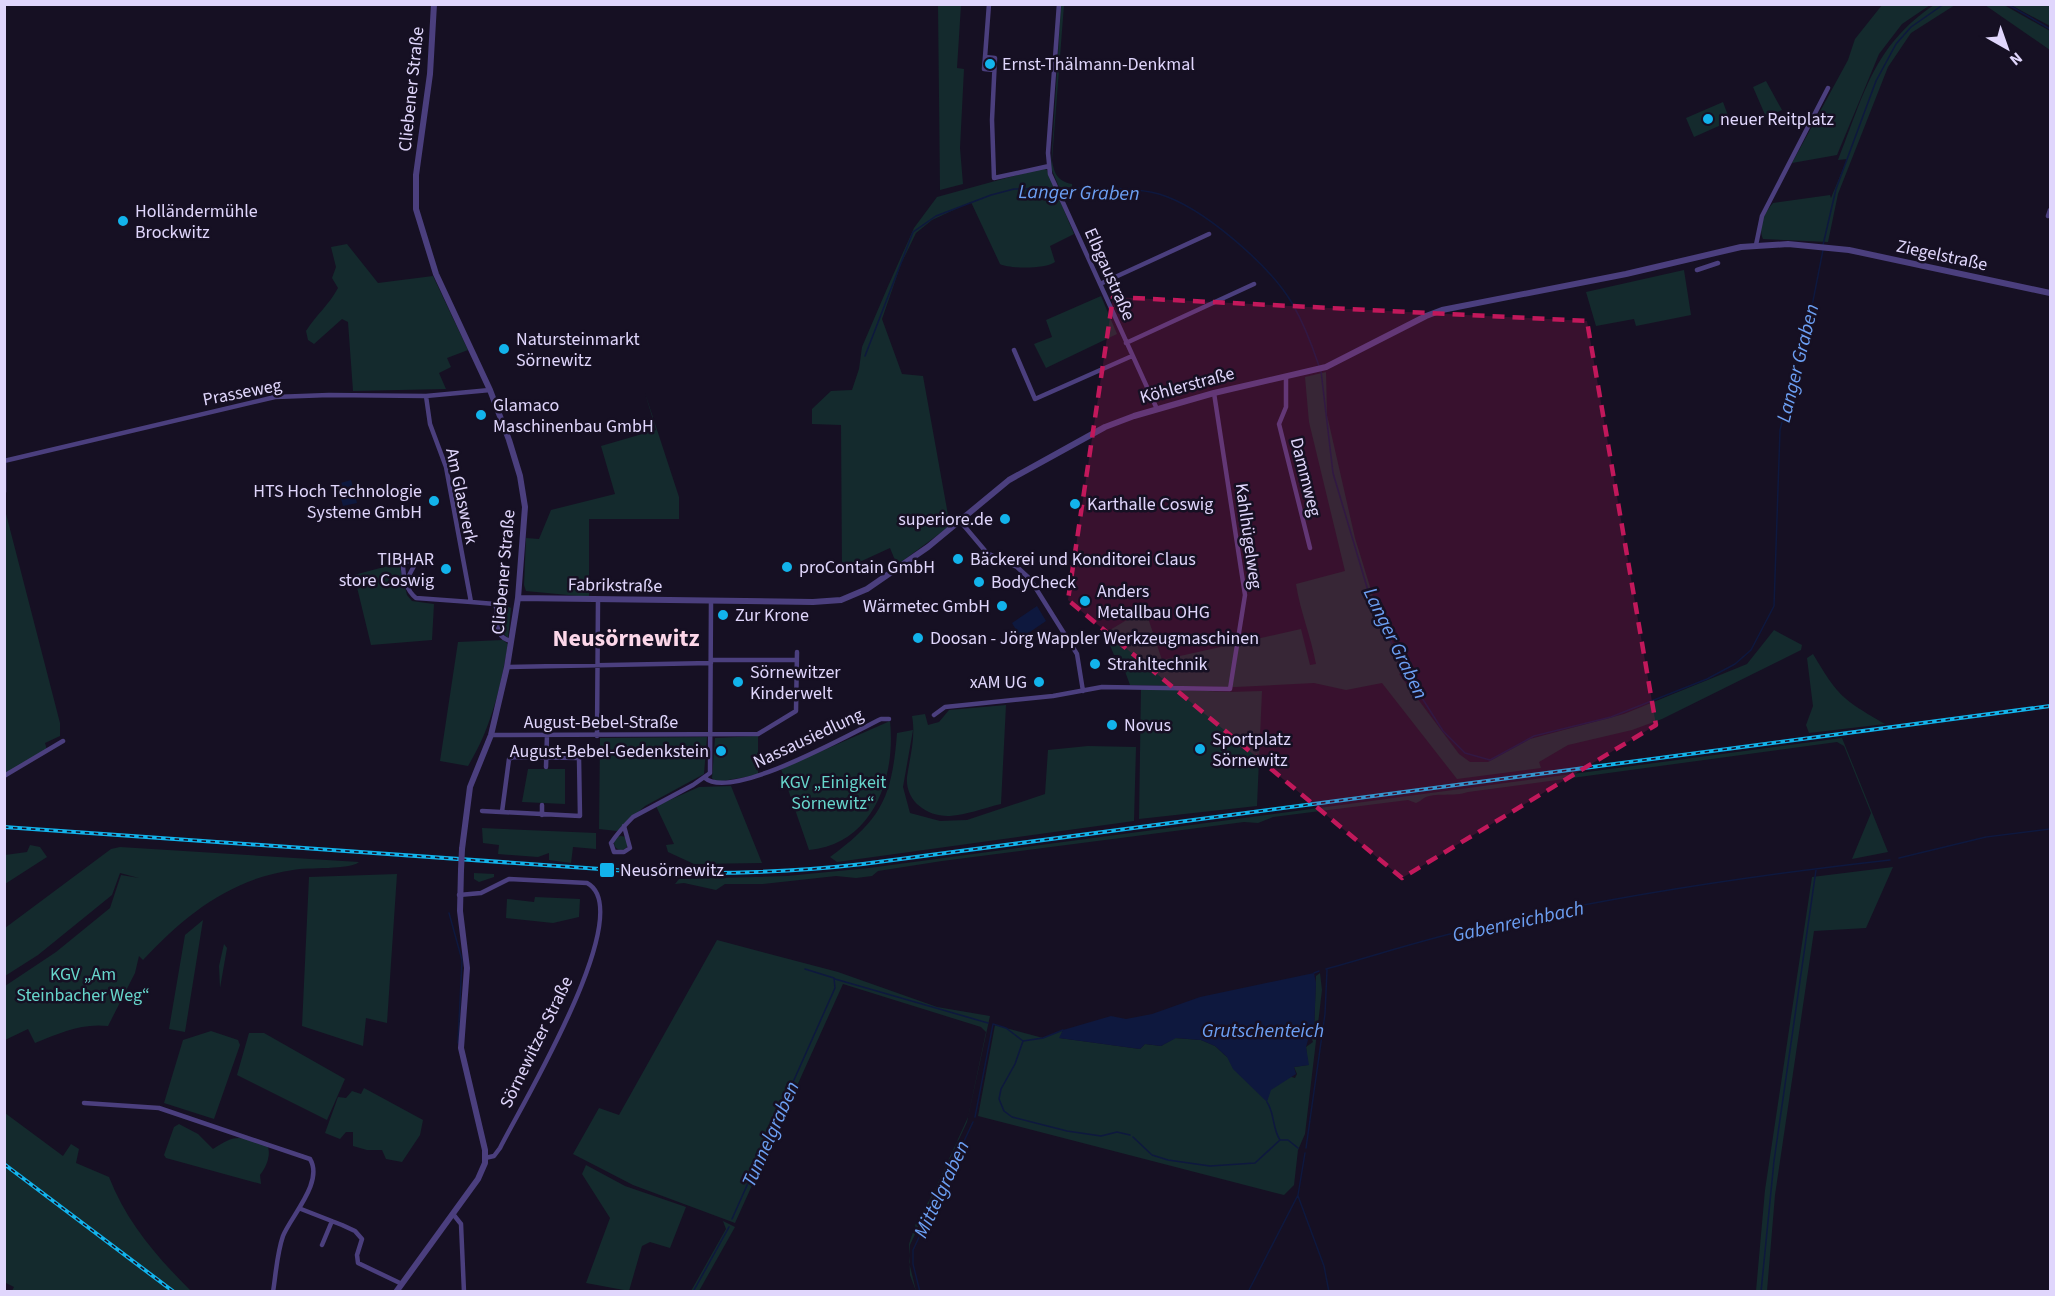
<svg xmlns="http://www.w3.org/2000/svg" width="2055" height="1296" viewBox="0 0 2055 1296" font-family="'Source Sans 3',sans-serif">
	<rect width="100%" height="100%" fill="#161023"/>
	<path fill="#142a2d" d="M938,5H961L957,68L964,69L960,148L963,184L940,190Z
		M1061,5H1064L1052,160C1054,173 1057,181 1072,184V188L1059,187L1051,168Z
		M1882,5H1930L1902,24L1879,54L1837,155L1792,163L1848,60L1855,39Z
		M1934,5H1955L1911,33L1888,67L1838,194L1828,242L1763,239C1757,225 1766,211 1773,203L1830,195L1831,198L1847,159L1838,160C1864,95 1873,46 1934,5Z
		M1985,5H2004L2050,31V50Z
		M2011,5H2050V26Z
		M1766,81L1782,110L1766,117L1753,87Z
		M1723,102L1730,121L1694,137L1686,118Z
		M1043,168L1047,170L1074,234L1050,246L1055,262C1046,269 1010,269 1000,264L971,202L932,220L916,233L901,264L882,319L902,374L923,376L950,526L897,565L890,548L842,570L841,425L812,424V409L831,391L852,390L859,369L862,347L889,284L914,228L937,197Z
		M347,244L378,283L433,276L468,350L447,358L451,367L439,373L446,389L353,391L348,322L342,319L314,344L308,340L306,331C316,315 329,305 338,288L332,278L336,267L331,247Z
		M1684,270L1691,315L1636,326L1634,319L1596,326L1586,292Z
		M1101,296L1117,334L1046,368L1034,344L1052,337L1046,320Z
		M1326,372L1327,415L1355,538L1375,603L1405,670L1399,674L1459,754L1470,762H1488L1530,739L1624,714L1747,664L1774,630L1802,645L1801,650L1662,719L1632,730L1568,745L1539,762L1541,768L1457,779L1382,683L1346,690L1314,683L1235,687L1130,685L1119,655H1114L1105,633L1145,609L1162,660L1301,629L1310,665L1316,664C1311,636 1300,611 1296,584L1345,571L1309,422L1305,377Z
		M645,393L679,497V519H589V597L526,591L524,585L526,538L539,539L551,510L615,494L601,446L656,430Z
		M4,506L60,723V736L45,743L47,750L4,776Z
		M399,563L407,595L412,601L434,604L432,640L371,645L354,575Z
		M502,604L511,608L508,638L499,629Z
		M503,640L508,644C501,686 491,729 468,766L440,761L458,642Z
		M1813,654C1838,696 1842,699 1885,724L1809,733L1806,725L1813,706L1807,658Z
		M1141,688L1229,692L1262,691L1257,806L1139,819Z
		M1006,705L1001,804C984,808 966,815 950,816C927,817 905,801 907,777C910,756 916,737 912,716L925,714L928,725L939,722L949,710Z
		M890,721C896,778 873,844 809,850L781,769Z
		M913,730L903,787L910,813L940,821L967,820L1045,794L1048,750L1088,746L1136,747L1134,821L837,862L830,857C882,819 892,797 897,733Z
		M758,736V775L716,782L712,778L715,738Z
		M707,737L704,774L645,806L617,831L599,829L600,738Z
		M1842,738L1888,852L1852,859L1871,813L1844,746L1837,742L1468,792C1454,797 1434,792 1424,798C1421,800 1419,802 1416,803L1408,800L1273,817L1258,823L1244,822L942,861L878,871L872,876L856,878L836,876L763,884H725L716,890L684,883L675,884L679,879L787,876L869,868Z
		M528,769H565V804L522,802Z
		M731,786L762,863L694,864L668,852L666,845L674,844L656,806L699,787Z
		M482,828L596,833V849L573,847L571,863L549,860V853L538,857L498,854L499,845L483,843Z
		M614 843a7 7 0 1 1 14 0a7 7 0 1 1-14 0Z
		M30,845L40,847L47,857L5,884V855L27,852Z
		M120,847L359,862C350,870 308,867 293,870C230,879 185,915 143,960L139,956L135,973L108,1026C81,1023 60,1033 35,1043L28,1029L5,1040V986L56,952L110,908L121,875L139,878L120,873L112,895L38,955L5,976V928L111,849Z
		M1893,867L1866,928L1814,931L1775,1195L1767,1291H1756L1765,1190L1812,877Z
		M474,873L494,874V877L479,882L474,879Z
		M397,874L387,1023L366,1018L363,1046L302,1026L309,877Z
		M535,897L580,899L579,917L553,923L506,918L507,899L534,902Z
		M203,920L185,1032L169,1029L185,935Z
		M717,940L838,972L937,1007L990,1016L967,1122L910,1245L909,1262L916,1291L910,1275L909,1244L916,1223L934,1192L968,1117L986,1032L981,1027L843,984L735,1223L633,1185L573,1154L599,1108L619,1115Z
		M224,944L227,948L220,988L219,966Z
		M1320,973L1322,990L1305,1134L1298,1150L1294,1185L1284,1195L978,1116L995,1025L1043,1038L1063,1030L1060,1038L1140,1049L1145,1044L1161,1046L1175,1038L1201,1040L1215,1046L1227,1057L1295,1078L1297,1074L1294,1067L1308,1065L1306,1047L1313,1042L1310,1033L1314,1031L1316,976Z
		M211,1031L238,1040L240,1045L214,1119L164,1103L183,1040Z
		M249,1033H264L345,1079L327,1120L237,1075Z
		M364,1088L423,1120L420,1135L402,1162L386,1159L382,1150H367L353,1146V1132H346L340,1139L325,1133L338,1097L346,1098L352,1091L361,1094Z
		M5,1113L63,1156L71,1144L79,1149L76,1163L109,1177C127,1223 157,1257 191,1291H12L14,1287L4,1282Z
		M179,1124L198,1134L213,1149C237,1133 240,1137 267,1145C272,1154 266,1168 260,1175L261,1184L166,1158L164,1155L174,1127Z
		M586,1165L625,1186L686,1207L670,1248L650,1242L642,1246L629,1291L586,1283L610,1218L582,1174Z
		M723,1221L735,1227L699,1291H691L726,1229Z"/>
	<path fill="#0e183e" d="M351,480L357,503L343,506L337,484Z
		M1037,606L1046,621L1021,638L1012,623Z
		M1314,973L1316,983L1314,1031L1310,1033L1306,1047L1309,1065L1294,1067L1296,1074L1271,1090L1267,1102L1233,1069L1227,1057L1215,1046L1201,1040L1176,1038L1161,1046L1145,1044L1140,1049L1059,1038L1063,1030L1111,1016L1126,1019L1152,1014L1200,997Z"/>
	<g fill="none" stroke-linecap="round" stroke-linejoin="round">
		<path stroke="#0e183e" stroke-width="1.5" d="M2007,4L2050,29
			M1059,188C1089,189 1131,186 1159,194C1203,207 1269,265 1292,303C1303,322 1312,345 1319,366
			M1823,245L1836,189L1876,81L1896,44L1911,27L1944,4
			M865,356L913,232L936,216L991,195L1014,189L1054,188
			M1321,371L1333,473L1372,604L1408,676L1443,731L1465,753L1490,760L1534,736L1611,717L1707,679L1735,664L1751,650L1774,606L1780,430L1813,301L1823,250
			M1899,858L1986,837L2050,829
			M449,913L462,960L458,1043
			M1326,969C1373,956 1419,941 1466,930C1605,897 1748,876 1890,860
			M1314,973L1319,971
			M835,979L988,1023
			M1023,1041L1015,1064L1001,1089L999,1099L1004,1111L1012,1117L1067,1131L1101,1136L1117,1132L1130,1135
			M1267,1102C1275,1114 1272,1128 1280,1140H1288L1298,1148
			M975,1117L993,1024L1006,1028L1023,1041L1043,1038L1063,1030
			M1133,1137L1152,1155L1168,1160L1210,1166L1255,1163L1280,1140
			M1306,1148L1325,1014L1327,970
			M1298,1196L1324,1266L1329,1292
			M732,1219L835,988L834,978L805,969
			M693,1292L729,1227
			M920,1292L913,1264V1250L973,1122
			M1248,1292L1298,1195L1305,1153
			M1761,1292L1774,1161L1816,870"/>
		<path stroke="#4b3f7e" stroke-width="4.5" d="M989,4L985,57L995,58L992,120L994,178L1049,166
			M1059,4L1048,153L1050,174L1157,409
			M985,57L984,69L994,70
			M2048,216L2050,210
			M1756,245L1762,216L1828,88
			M1697,270L1718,263
			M1100,284L1209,234
			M1126,343L1254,284
			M1014,350L1035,399L1132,356
			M1286,377V407L1279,424L1310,548
			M4,461L275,397L329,395L426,396L490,390
			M4,463V492
			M960,521L987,553L1017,567L1030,579L1077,654L1083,691
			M406,581L414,566L409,561L403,563C403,575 406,590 416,598L471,602L446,467L430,424L426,396
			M471,602L495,604C501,619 491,636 511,641
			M711,660H797
			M507,667L711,663
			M934,715L945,707L1053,696L1102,687L1230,689L1245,595L1214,393
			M491,735L758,734L796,711L797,652
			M597,736L598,600
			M546,767L547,735
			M4,776L63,741
			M705,778C732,801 850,734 881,719H889
			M482,811L580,816L579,758L514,757L509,759L502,812
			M542,815V805
			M624,826L630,848L624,852H614L611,843C617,834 625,825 633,817L693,785L710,773L711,601
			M459,895L481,893L509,879L587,883C640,911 518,1111 500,1148L494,1156L485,1158
			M84,1103L159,1108L310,1159C324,1182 291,1216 283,1236C277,1253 276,1273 273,1292
			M301,1209L342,1225L355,1231L362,1239L357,1255L358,1263L402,1284
			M453,1214L461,1224L464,1292
			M322,1245L332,1221"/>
		<path stroke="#4b3f7e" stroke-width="6" d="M434,4L430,74L416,175V209L436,274L490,390L509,440L520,476L525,507L518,598L507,667L491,735L470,787L462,849
			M518,598L813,602L841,600L867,589L928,547L1009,480L1105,427L1134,416L1214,393L1326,367L1426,316L1442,310L1626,274L1741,247L1788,244L1849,250L2050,293
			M396,1292L478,1179L485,1163V1150L461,1048L467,968L460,911L461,870"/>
		<g stroke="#12b3eb" stroke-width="4">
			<path id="rail" d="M4,827L629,871C708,875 785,873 863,864L2050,706
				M4,1164L174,1292"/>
		</g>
		<use href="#rail" stroke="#161023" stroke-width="1.5" stroke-dasharray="4.5" stroke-linecap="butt"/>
		<path stroke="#4b3f7e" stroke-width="6" d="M461,870L462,849"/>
	</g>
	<path fill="#c2185b" fill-opacity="0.2" stroke="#c2185b" stroke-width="4.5" stroke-dasharray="12 8" stroke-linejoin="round" d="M1113,297L1587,321L1656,725L1402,878L1068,600Z"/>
	<g fill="#12b3eb" stroke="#161023" stroke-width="2">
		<circle cx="990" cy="64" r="6"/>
		<circle cx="1708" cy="119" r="6"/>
		<circle cx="123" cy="221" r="6"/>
		<circle cx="504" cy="349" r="6"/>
		<circle cx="481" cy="415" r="6"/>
		<circle cx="434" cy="501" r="6"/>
		<circle cx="1075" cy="504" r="6"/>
		<circle cx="1005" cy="519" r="6"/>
		<circle cx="958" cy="559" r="6"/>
		<circle cx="787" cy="567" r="6"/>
		<circle cx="446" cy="569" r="6"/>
		<circle cx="979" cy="582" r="6"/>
		<circle cx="1085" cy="601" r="6"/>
		<circle cx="1002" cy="606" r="6"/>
		<circle cx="723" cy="615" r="6"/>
		<circle cx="918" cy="638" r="6"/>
		<circle cx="1095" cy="664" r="6"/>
		<circle cx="738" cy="682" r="6"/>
		<circle cx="1039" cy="682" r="6"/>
		<circle cx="1112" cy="725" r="6"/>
		<circle cx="1200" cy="749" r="6"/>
		<circle cx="721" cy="751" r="6"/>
		<rect x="599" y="862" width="16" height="16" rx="3"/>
	</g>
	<g text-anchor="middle" stroke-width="5" stroke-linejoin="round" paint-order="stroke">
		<g font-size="18" fill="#e0d6fc" stroke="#161023" text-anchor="start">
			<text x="1002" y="70">Ernst-Thälmann-Denkmal</text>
			<text x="1720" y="125">neuer Reitplatz</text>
			<text x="135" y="217">Holländermühle<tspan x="135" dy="21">Brockwitz</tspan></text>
			<text x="516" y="345">Natursteinmarkt<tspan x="516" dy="21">Sörnewitz</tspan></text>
			<text x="493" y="411">Glamaco<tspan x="493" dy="21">Maschinenbau GmbH</tspan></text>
			<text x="422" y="497" text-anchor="end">HTS Hoch Technologie<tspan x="422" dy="21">Systeme GmbH</tspan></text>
			<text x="1087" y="510">Karthalle Coswig</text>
			<text x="993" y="525" text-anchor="end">superiore.de</text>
			<text x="434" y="565" text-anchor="end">TIBHAR<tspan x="434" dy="21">store Coswig</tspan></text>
			<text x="970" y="565">Bäckerei und Konditorei Claus</text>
			<text x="799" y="573">proContain GmbH</text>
			<text x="991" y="588">BodyCheck</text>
			<text x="1097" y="597">Anders<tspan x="1097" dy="21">Metallbau OHG</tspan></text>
			<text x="990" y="612" text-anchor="end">Wärmetec GmbH</text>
			<text x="735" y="621">Zur Krone</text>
			<text x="930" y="644">Doosan - Jörg Wappler Werkzeugmaschinen</text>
			<text x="1107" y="670">Strahltechnik</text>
			<text x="750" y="678">Sörnewitzer<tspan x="750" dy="21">Kinderwelt</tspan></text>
			<text x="1027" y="688" text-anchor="end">xAM UG</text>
			<text x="1124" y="731">Novus</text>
			<text x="1212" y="745">Sportplatz<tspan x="1212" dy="21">Sörnewitz</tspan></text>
			<text x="709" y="757" text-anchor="end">August-Bebel-Gedenkstein</text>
			<text x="620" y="876">Neusörnewitz</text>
		</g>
		<g font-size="18" fill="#e0d6fc" stroke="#161023">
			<text transform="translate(411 89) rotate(-84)" y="6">Cliebener Straße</text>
			<text transform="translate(1942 255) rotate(12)" y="6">Ziegelstraße</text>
			<text transform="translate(1110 274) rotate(66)" y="6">Elbgaustraße</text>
			<text transform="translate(1187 385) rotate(-15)" y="6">Köhlerstraße</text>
			<text transform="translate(242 392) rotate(-11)" y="6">Prasseweg</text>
			<text transform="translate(1306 477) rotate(76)" y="6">Dammweg</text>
			<text transform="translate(462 496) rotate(78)" y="6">Am Glaswerk</text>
			<text transform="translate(1249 536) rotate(82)" y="6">Kahlhügelweg</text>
			<text transform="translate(503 572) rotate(-85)" y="6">Cliebener Straße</text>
			<text transform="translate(615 585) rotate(1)" y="6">Fabrikstraße</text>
			<text x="601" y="728">August-Bebel-Straße</text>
			<text transform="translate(808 738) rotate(-25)" y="6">Nassausiedlung</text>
			<text transform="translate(536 1042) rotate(-64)" y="6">Sörnewitzer Straße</text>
		</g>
		<g font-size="18" fill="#67d6cc" stroke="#161023">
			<text x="833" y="788">KGV „Einigkeit<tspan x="833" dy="21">Sörnewitz“</tspan></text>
			<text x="83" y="980">KGV „Am<tspan x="83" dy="21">Steinbacher Weg“</tspan></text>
		</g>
		<g font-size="20" font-style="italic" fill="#6c9ff3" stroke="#161023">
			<text transform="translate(1079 192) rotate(1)" y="7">Langer Graben</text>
			<text transform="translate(1797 363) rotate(-76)" y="7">Langer Graben</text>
			<text transform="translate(1396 643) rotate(64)" y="7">Langer Graben</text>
			<text transform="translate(1518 921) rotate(-12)" y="7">Gabenreichbach</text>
			<text x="1263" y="1037">Grutschenteich</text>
			<text transform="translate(770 1134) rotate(-66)" y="7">Tunnelgraben</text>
			<text transform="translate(941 1189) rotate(-65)" y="7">Mittelgraben</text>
		</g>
		<g font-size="24" font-weight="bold" fill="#fcd7e9" stroke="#161023">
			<text x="626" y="646">Neusörnewitz</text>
		</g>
	</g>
	<rect width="2055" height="1296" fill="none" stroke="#e0d6fc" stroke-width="12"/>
	<g transform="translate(2007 48) rotate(140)" stroke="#161023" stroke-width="4.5" paint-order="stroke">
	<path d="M0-4.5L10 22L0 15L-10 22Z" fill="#e0d6fc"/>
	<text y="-9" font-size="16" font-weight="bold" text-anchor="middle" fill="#e0d6fc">N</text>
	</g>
</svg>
